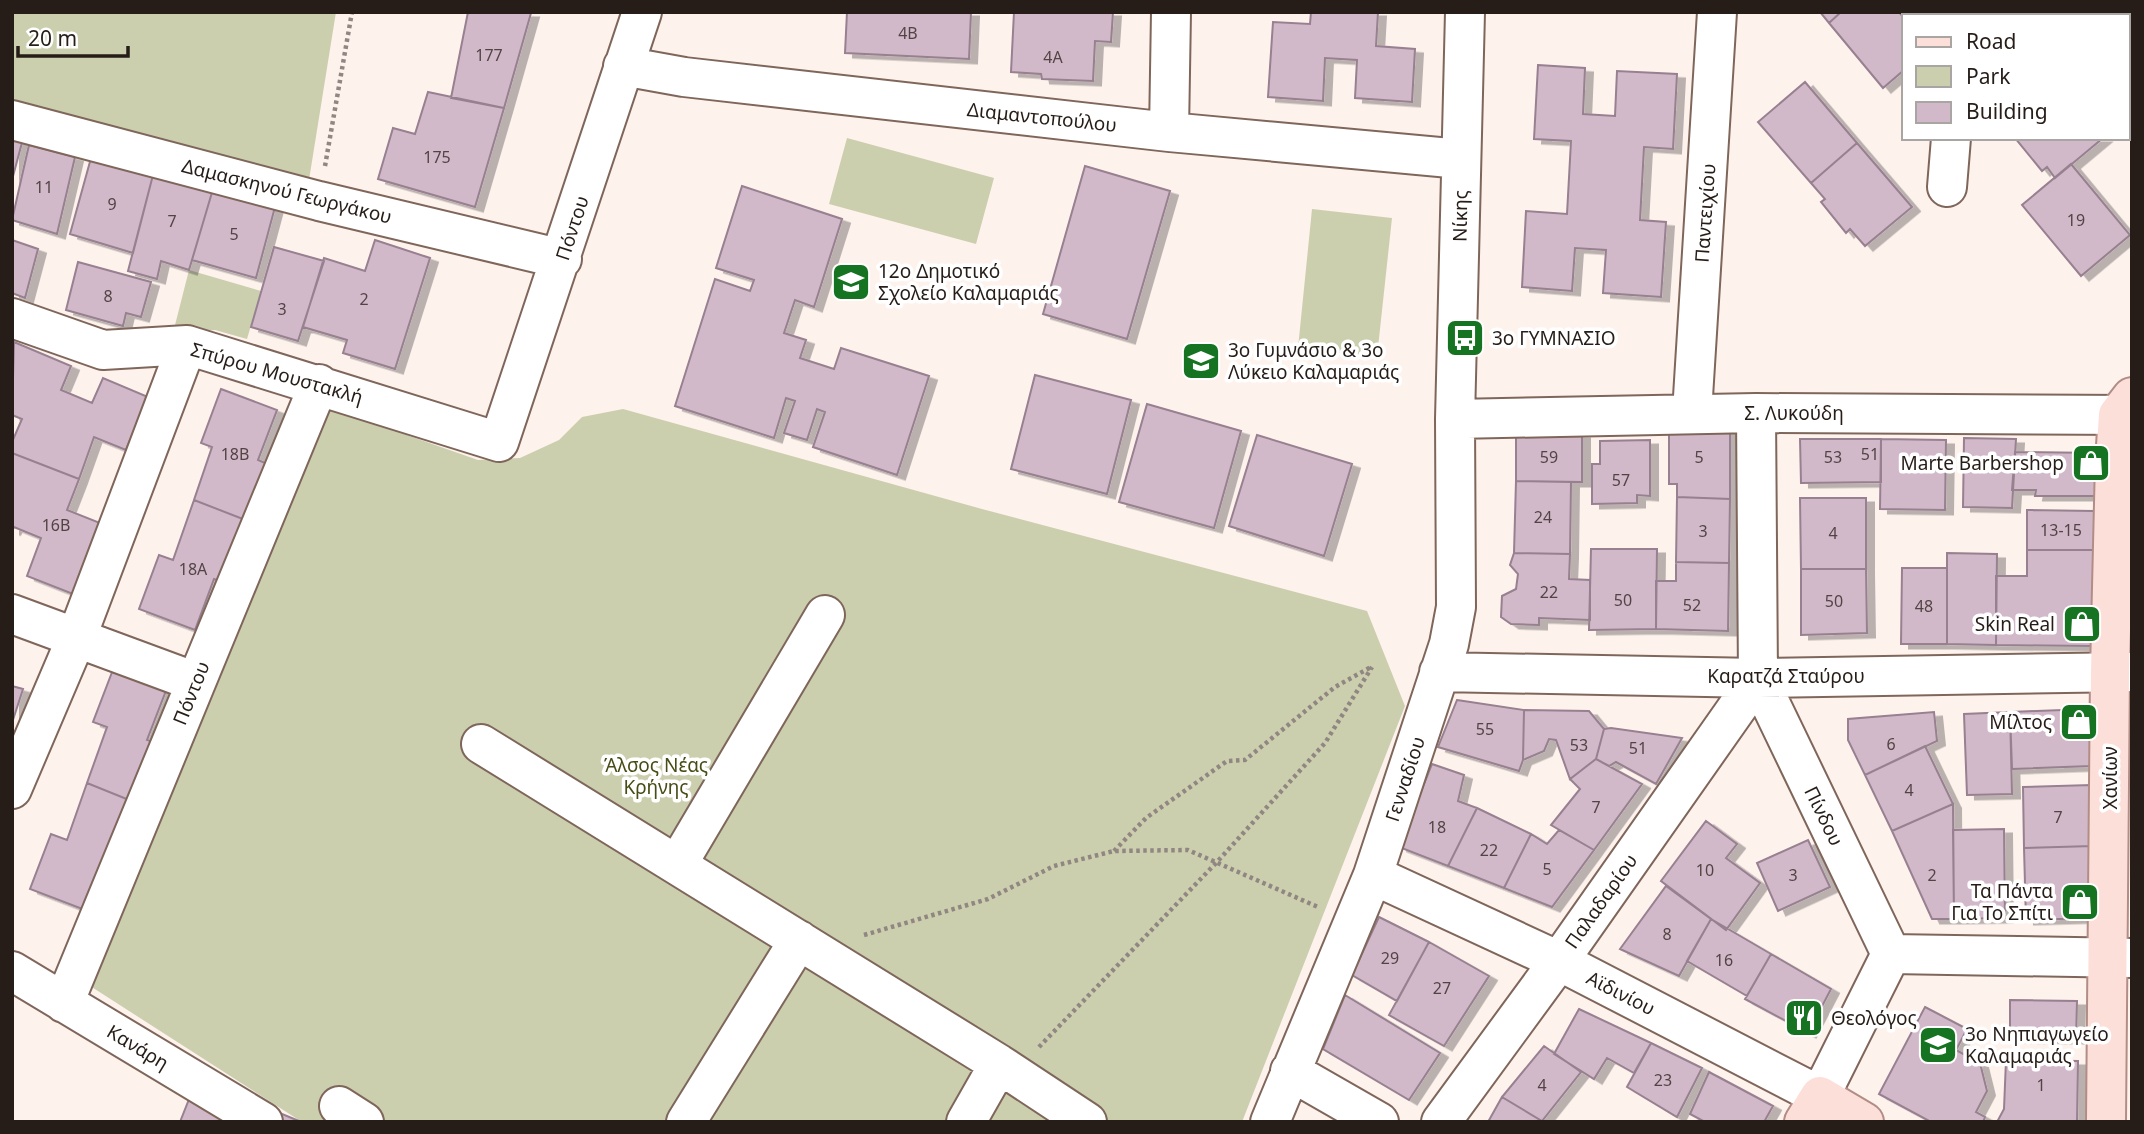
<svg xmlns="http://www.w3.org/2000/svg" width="2144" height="1134" viewBox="0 0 2144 1134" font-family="'Noto Sans',sans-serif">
	<defs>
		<filter id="shadow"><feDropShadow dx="8" dy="4.5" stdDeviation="0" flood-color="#0004"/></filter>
	</defs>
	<rect width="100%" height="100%" fill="#fef2ed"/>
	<path fill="#cbcfae" d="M12,12H336L309,180L12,108Z
		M847,138L994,178L976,244L829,204Z
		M1312,209L1392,218L1377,357L1298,348Z
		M189,270L261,291L247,339L215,330L173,333Z
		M321,405L478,460L520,458L559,440L582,417L623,409L982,509L1367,611L1405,706L1242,1122H302L87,984Z"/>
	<path fill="#d2b9ca" stroke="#978090" stroke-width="2" filter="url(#shadow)" d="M468,12L531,13L504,108L451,98Z
		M847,12H971L969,59L845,53Z
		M1014,12H1113L1111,42L1095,41L1093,81L1042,79L1041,74L1011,72Z
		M1311,12H1378L1376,46L1415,49L1412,102L1355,98L1357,60L1325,58L1323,101L1268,97L1273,22L1310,24Z
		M1820,12H1841L1829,23Z
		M1841,12H1899L1904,18V70L1883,88L1829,23Z
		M2060,12H2132V19L2128,22V16H2063Z
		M1538,65L1585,68L1583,114L1615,116L1617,71L1677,74L1673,149L1644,147L1640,220L1666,222L1661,297L1603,293L1606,250L1575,248L1572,291L1522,287L1526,211L1567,214L1571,141L1534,139Z
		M1805,82L1857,143L1811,183L1758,122Z
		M428,92L504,108L475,207L378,179L393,128L415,134Z
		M12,132L24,135L12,180Z
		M2015,138H2103L2055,178L2047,167L2042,171Z
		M1857,143L1912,207L1865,246L1850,229L1846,233L1821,202L1825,199L1811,183Z
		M29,145L75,157L57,234L12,220Z
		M91,158L153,175L133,253L70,234Z
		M2071,164L2130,235L2081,276L2022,205Z
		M1085,166L1170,191L1127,339L1043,314Z
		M153,175L213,189L189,270L161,261L157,279L128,271Z
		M742,186L842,219L814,307L795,300L784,333L806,340L800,358L834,369L841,348L929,376L897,475L813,447L825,412L817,409L807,440L784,433L795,401L786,398L774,438L675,406L715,279L750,291L754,280L716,268Z
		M213,189L275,207L256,278L192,260Z
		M12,240L38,249L25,298L12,293Z
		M375,240L430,258L395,369L343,353L347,340L303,327L324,258L365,271Z
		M274,247L324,261L298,341L251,327Z
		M78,262L151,282L141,317L126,313L123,326L66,310Z
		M14,342L71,366L61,390L92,403L103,378L148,397L126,450L94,437L79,479L12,453V442L22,419L12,415Z
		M1035,375L1131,400L1107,494L1011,469Z
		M221,389L277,410L258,460L272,466L248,521L194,500L212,447L201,443Z
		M1147,404L1241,431L1214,528L1119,502Z
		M1669,429H1730V499L1677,497V484H1669Z
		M1516,433L1582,434V482L1516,481Z
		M1257,435L1352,464L1324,556L1229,526Z
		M1964,438L2016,439L2012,508L1963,507Z
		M1800,439H1881V482L1801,483Z
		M1881,439L1946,440L1945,510L1880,509Z
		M1650,440V496L1637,495V503L1592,504V464H1600V441Z
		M2015,452L2099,453V496H2035L2036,490H2012Z
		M12,453L79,479L67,510L100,523L73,594L27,576L41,538L14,527L12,531Z
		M1516,481L1571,482L1570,554L1514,553Z
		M1677,497L1730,499L1729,563L1676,562Z
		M1800,498H1866V569H1801Z
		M194,500L248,521L226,583L214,579L195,630L139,609L159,555L173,560Z
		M2027,510L2094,511V550H2027Z
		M1591,549H1657L1656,629L1589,630Z
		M2027,550H2094L2093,646L1996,645V576H2027Z
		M1514,553L1570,554L1569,579L1590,580V620L1539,618V625L1511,624L1501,617L1502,596L1516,589L1518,574L1510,565Z
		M1947,553L1997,554L1996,645L1947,644Z
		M1676,562L1729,563L1728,631L1656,629V581H1676Z
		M1902,568H1947V644H1901Z
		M1801,569H1866L1867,633L1801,635Z
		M114,667L167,688L147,740L159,744L134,802L87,783L107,727L93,722Z
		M12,686L23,689L12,723Z
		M1457,700L1524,710L1523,760L1519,771L1438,747Z
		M2089,709L2091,766L2012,769L2010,712Z
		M1524,710L1589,711L1604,729L1596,759L1570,779L1556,740L1549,739L1544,751L1523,760Z
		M1934,712L1937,741L1865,775L1848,740V719Z
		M2010,712L2012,794L1967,795L1964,714Z
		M1611,728L1682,738L1656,784L1616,762L1609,766L1596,759L1604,729Z
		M1925,746L1953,804L1892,831L1865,775Z
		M1596,759L1642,784L1594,850L1551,825L1580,789L1570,779Z
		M1432,764L1464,775L1458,801L1477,808L1448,866L1399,847Z
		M87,783L134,802L85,910L30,889L51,834L67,840Z
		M2091,785L2092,846L2024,848L2023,787Z
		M1953,804L1954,919H1932L1892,831Z
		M1477,808L1531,834L1504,888L1448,866Z
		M1706,821L1737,844L1726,858L1760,883L1726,930L1661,881Z
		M2004,829L2005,918L1954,919L1953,830Z
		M1559,830L1594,850L1552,907L1504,888L1531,834L1547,844Z
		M1808,840L1830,887L1778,911L1757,863Z
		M2092,846L2094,918L2026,920L2024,848Z
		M1666,886L1711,919L1679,976L1620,949Z
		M1379,917L1429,942L1397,1001L1352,975Z
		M1711,919L1771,954L1747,996L1687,961Z
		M1429,942L1489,976L1444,1046L1389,1015Z
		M1771,954L1831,989L1808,1033L1745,999Z
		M1345,995L1440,1053L1409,1100L1323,1049Z
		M2010,1000L2077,1001L2076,1039L2010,1038Z
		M1925,1007L1967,1029L1956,1050L1980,1063L1987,1091L1976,1112L1985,1117L1983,1122H1931L1879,1094Z
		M1579,1009L1651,1043L1634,1073L1607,1058L1594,1079L1554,1054Z
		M1651,1043L1702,1068L1677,1117L1627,1087Z
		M1544,1046L1581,1072L1542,1121L1502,1097Z
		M2006,1060L2078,1061L2077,1122H1997L2004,1109Z
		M1709,1072L1773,1106L1764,1122H1705L1690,1114Z
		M197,1079L299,1121V1122H180Z
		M1502,1097L1542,1121L1544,1122H1488Z"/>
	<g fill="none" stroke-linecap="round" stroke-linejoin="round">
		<g stroke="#7f665b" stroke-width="42">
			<path id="minor" d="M1962,16V12
				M623,66L684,77L1169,132L1461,159
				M12,120L319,201L562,259
				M1169,132L1171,12
				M1947,187L1951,138
				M12,318L103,350L187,345L499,442L642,12
				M1692,413L1717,12
				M1756,413L1758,678L1891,954
				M1455,419L1756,413L2132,415
				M12,614L196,682
				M1439,672L1758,678L2132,672
				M481,744L999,1064L1087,1122
				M12,789L76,639L187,345
				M677,865L825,615
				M1373,875L1559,961L1820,1096L1891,954
				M1891,954L2132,958
				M12,971L263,1122
				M64,1003L319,384
				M1290,1071L1379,1122
				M339,1106L364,1122
				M686,1122L799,940
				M966,1122L999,1064
				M1270,1122L1373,875L1449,644L1456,607L1455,419L1465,12
				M1441,1122L1559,961L1758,678"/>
		</g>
		<g stroke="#b18d86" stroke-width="42">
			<path id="major" d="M1804,1122L1820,1096L1864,1122
				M2106,1122L2110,672L2115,461L2118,415L2132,397"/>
		</g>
		<path stroke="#918681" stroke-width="4.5" stroke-dasharray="3.5 3.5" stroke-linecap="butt" d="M325,166L352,12
			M1114,851L1146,818L1227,761L1245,760L1335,687L1371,667
			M864,935L988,899L1054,866L1114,851L1188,850L1318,907
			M1039,1047L1217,862L1325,743L1372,667"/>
		<use href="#minor" stroke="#fff" stroke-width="38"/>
		<use href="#major" stroke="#fddfda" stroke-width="38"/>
	</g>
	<defs>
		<g id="school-square" transform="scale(2.0125)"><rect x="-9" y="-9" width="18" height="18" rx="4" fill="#157321" stroke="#fff"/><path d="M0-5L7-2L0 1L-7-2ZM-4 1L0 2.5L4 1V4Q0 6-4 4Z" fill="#fff"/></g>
		<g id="bus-square" transform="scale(2.0125)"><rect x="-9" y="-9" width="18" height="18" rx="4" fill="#157321" stroke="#fff"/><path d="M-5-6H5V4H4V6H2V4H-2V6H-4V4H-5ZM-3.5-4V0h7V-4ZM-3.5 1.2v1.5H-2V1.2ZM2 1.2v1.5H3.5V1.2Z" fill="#fff"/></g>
		<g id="shop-square" transform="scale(2.0125)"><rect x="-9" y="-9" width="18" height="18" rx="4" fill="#157321" stroke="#fff"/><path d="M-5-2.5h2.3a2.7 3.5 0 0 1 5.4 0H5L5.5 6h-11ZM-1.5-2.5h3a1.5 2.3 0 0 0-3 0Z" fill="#fff"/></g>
		<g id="restaurant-square" transform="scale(2.0125)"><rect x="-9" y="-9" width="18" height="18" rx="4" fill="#157321" stroke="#fff"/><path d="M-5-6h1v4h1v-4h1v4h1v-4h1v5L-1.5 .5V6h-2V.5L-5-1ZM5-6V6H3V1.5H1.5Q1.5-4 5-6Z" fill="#fff"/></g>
	</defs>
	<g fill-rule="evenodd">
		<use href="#school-square" x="851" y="282"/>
		<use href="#bus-square" x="1465" y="338"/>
		<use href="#school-square" x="1201" y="361"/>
		<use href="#shop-square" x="2091" y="463"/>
		<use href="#shop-square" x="2082" y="624"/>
		<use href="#shop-square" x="2079" y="722"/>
		<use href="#shop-square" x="2080" y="902"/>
		<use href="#restaurant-square" x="1804" y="1018"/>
		<use href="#school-square" x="1938" y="1045"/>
	</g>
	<g text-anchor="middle" stroke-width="7" stroke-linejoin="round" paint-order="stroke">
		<g font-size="16" fill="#524444">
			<text x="908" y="39">4Β</text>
			<text x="489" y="61">177</text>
			<text x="1053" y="63">4Α</text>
			<text x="437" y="163">175</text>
			<text x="44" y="193">11</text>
			<text x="112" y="210">9</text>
			<text x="2076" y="226">19</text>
			<text x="172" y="227">7</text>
			<text x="234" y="240">5</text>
			<text x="108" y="302">8</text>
			<text x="364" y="305">2</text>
			<text x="282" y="315">3</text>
			<text x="235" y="460">18Β</text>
			<text x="1870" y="460">51</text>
			<text x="1549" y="463">59</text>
			<text x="1699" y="463">5</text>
			<text x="1833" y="463">53</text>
			<text x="1621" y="486">57</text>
			<text x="1543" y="523">24</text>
			<text x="56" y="531">16Β</text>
			<text x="2061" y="536">13-15</text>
			<text x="1703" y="537">3</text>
			<text x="1833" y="539">4</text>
			<text x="193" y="575">18Α</text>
			<text x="1549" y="598">22</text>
			<text x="1623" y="606">50</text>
			<text x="1834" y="607">50</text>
			<text x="1692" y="611">52</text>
			<text x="1924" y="612">48</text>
			<text x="1485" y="735">55</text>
			<text x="1891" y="750">6</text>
			<text x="1579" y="751">53</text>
			<text x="1638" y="754">51</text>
			<text x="1909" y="796">4</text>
			<text x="1596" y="813">7</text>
			<text x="2058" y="823">7</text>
			<text x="1437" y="833">18</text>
			<text x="1489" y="856">22</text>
			<text x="1547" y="875">5</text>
			<text x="1705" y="876">10</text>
			<text x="1793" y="881">3</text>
			<text x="1932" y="881">2</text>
			<text x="1667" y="940">8</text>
			<text x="1390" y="964">29</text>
			<text x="1724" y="966">16</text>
			<text x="1442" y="994">27</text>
			<text x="1663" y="1086">23</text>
			<text x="1542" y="1091">4</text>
			<text x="2041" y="1091">1</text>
		</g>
		<g font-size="19" fill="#271d18" stroke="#fff">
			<text transform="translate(1042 117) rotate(6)" y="7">Διαμαντοπούλου</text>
			<text transform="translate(287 191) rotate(14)" y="7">Δαμασκηνού Γεωργάκου</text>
			<text transform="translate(1705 213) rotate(-86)" y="7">Παντειχίου</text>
			<text transform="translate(1460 216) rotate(-89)" y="7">Νίκης</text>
			<text transform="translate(572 228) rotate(-72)" y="7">Πόντου</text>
			<text transform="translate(277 373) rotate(16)" y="7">Σπύρου Μουστακλή</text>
			<text x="1794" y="420">Σ. Λυκούδη</text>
			<text x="1786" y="683">Καρατζά Σταύρου</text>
			<text transform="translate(191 693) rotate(-68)" y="7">Πόντου</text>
			<text transform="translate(2110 778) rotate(-90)" y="7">Χανίων</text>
			<text transform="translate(1405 779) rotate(-72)" y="7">Γενναδίου</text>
			<text transform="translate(1824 816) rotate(64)" y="7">Πίνδου</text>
			<text transform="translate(1601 901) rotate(-55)" y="7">Παλαδαρίου</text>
			<text transform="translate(1621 993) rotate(27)" y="7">Αϊδινίου</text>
			<text transform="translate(138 1047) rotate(31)" y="7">Κανάρη</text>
		</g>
		<g font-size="19" fill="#271d18" stroke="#fff" text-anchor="start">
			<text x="878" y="278">12ο Δημοτικό<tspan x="878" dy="22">Σχολείο Καλαμαριάς</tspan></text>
			<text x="1492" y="345">3ο ΓΥΜΝΑΣΙΟ</text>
			<text x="1228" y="357">3ο Γυμνάσιο &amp; 3ο<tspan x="1228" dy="22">Λύκειο Καλαμαριάς</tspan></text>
			<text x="2064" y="470" text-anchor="end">Marte Barbershop</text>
			<text x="2055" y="631" text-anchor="end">Skin Real</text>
			<text x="2052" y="729" text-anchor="end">Μίλτος</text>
			<text x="2053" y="898" text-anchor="end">Τα Πάντα<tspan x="2053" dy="22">Για Το Σπίτι</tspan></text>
			<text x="1831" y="1025">Θεολόγος</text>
			<text x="1965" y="1041">3ο Νηπιαγωγείο<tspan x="1965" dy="22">Καλαμαριάς</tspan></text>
		</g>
		<g font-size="19" fill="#484d16" stroke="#fff">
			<text x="656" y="772">Άλσος Νέας<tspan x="656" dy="22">Κρήνης</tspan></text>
		</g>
	</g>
	<rect width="2144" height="1134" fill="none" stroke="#271d18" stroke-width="28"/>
	<rect x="1902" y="14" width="228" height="126" fill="#ffffff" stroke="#a9a5a3" stroke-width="2"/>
	<rect x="1916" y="37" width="35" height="10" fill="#fddfda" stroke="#a9a5a3" stroke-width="2"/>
	<text x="1966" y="49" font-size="21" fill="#271d18">Road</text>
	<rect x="1916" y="66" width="35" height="21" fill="#cbcfae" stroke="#a9a5a3" stroke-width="2"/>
	<text x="1966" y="84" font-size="21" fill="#271d18">Park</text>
	<rect x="1916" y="102" width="35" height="21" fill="#d2b9ca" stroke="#a9a5a3" stroke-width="2"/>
	<text x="1966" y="119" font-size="21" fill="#271d18">Building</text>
	<path d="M18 46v10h110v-10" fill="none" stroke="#271d18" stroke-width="3.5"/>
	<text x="28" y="46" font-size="21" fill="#271d18" stroke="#ffffff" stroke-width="5" paint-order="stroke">20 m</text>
</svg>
